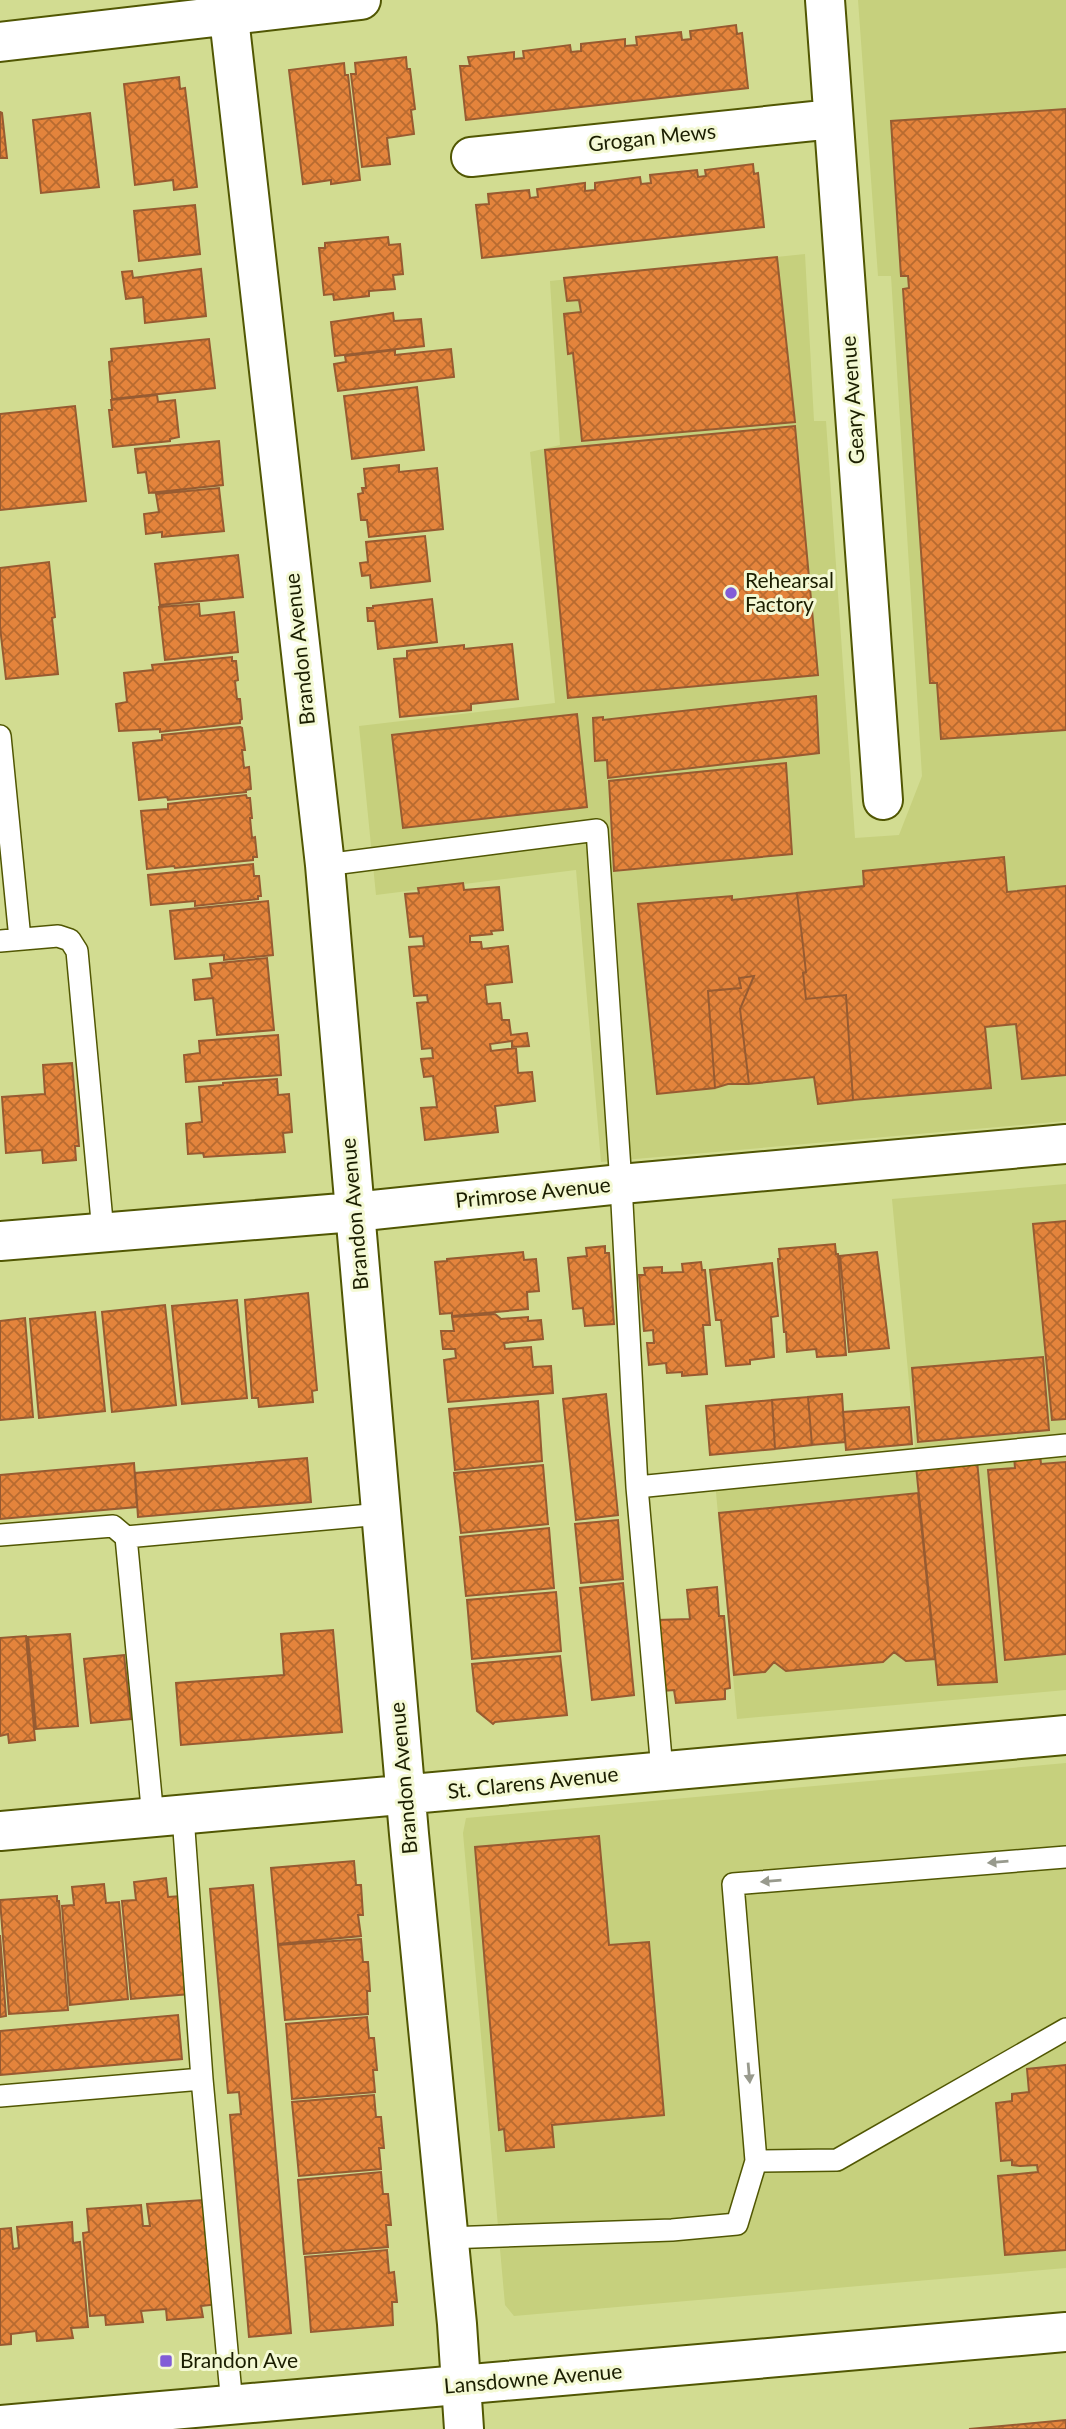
<svg xmlns="http://www.w3.org/2000/svg" width="1066" height="2429" viewBox="0 0 1066 2429" font-family="Lato,sans-serif">
	<defs>
		<pattern id="building-cross-hatch" width="8" height="8" patternUnits="userSpaceOnUse" patternTransform="scale(1.75)"><rect width="8" height="8" fill="#e4843c"/><path d="M0 0l8 8M0 8l8-8" fill="none" stroke="#b86b30"/></pattern>
	</defs>
	<rect width="100%" height="100%" fill="#d2dc91"/>
	<path fill="#c6d07d" d="M858,0H1066V1121L601,1162L576,870L376,895L359,726L555,703L530,452L560,445L550,281L805,254L814,421H826L855,838L899,835L922,776L891,276H878Z
		M1066,1184V1690L737,1719L714,1471L915,1447L892,1199Z
		M1066,1763V2268L514,2316L505,2305L463,1833L466,1818Z"/>
	<path fill="url(#building-cross-hatch)" stroke="#975b31" stroke-width="2" d="M736,25L737,34L742,33L748,88L466,120L460,66H470L468,57L514,52V59L524,58L523,51L570,45L571,52L581,51V44L625,39V46L637,45L636,37L681,32L682,40L691,39L690,31Z
		M406,57L407,69H410L415,109L411,110L414,134L387,138L390,164L362,167L351,74H356L355,63Z
		M344,63L345,75H348L360,180L331,184V180L303,184L289,70Z
		M179,77L180,89L185,88L197,187L174,190L173,180L135,185L124,84Z
		M1066,109V730L941,739L937,683H930L903,289L909,288L908,276H901L891,121Z
		M0,112L2,113L7,158H0Z
		M90,113L99,187L41,193L33,120Z
		M753,164L754,174L758,173L764,227L482,258L476,205L489,204L488,194L529,190L530,198L538,197L537,189L585,183V191L595,190V183L640,177L641,184L651,183L650,175L697,170L698,177L706,176L705,170Z
		M195,205L200,254L139,261L134,211Z
		M388,237L389,245L400,244L403,274L393,275L395,289L369,291V296L334,300L333,294L324,295L319,248H325V243Z
		M777,257L795,422L582,441L573,353L568,354L564,314L581,312L579,300L567,301L564,278Z
		M201,269L206,316L145,323L143,297L126,299L122,272L132,271L133,278Z
		M393,313L394,321L421,319L424,346L335,356L331,322Z
		M209,339L215,388L112,399L109,362L112,361L111,349Z
		M451,349L454,377L338,391L334,364L346,362L345,356L395,350V355Z
		M417,387L424,450L352,459L344,396Z
		M157,395L158,402L175,400L179,437L170,439V441L113,447L109,410H112L111,400Z
		M75,406L86,501L0,510V414Z
		M795,426L818,675L568,698L545,450Z
		M219,441L223,485L149,493L146,472L138,473L135,449Z
		M399,465V472L437,468L443,529L369,537L367,520H361L358,494L363,493L362,488H366L364,469Z
		M219,488L224,531L162,537V532L146,534L144,514L159,512L156,494Z
		M425,536L430,581L371,588L370,575L362,576L360,563L368,562L366,542Z
		M238,555L243,597L160,605L155,564Z
		M49,562L55,617L52,618L58,674L6,679L0,627V568Z
		M432,599L437,642L378,649L375,621H368L367,608H373V606Z
		M199,604L200,616L234,612L238,652L165,660L159,607Z
		M512,644L518,699L471,704V710L400,717L394,659L407,658V651L464,645V649Z
		M232,657V661H236L238,680L235,681L237,699H240L242,719L240,720V723L160,732V729L119,731L116,704L127,702L124,673L153,670L152,665Z
		M816,696L819,753L608,778L607,760L595,761L593,718L603,717V720Z
		M577,714L587,807L403,828L392,735Z
		M240,727L242,728L245,750H242L244,768L249,767L251,789L246,790V792L168,800L167,797L139,800L133,743L162,740V735Z
		M786,763L792,854L614,871L609,781Z
		M246,795L247,798H250L252,818H250L252,838L255,837L257,857H253V860L175,868L174,866L147,869L141,811L168,809V804Z
		M1004,857L1007,892L1066,886V1075L1022,1079L1016,1024L985,1027L991,1088L853,1100L846,995L806,999L803,973L806,972L797,893L864,886L863,871Z
		M253,864L254,876H259L261,896H258V899L195,906V901L151,905L148,875Z
		M463,883L464,890L499,887L503,930L491,931L492,934L470,936V942H481L482,949L508,946L512,982L485,985L487,1004L500,1003L502,1020H509L511,1035L527,1033L529,1046L512,1047V1041L490,1044L491,1051L516,1048L518,1073L532,1072L535,1101L495,1106L498,1132L425,1140L421,1108L437,1107L433,1076L424,1077L421,1059L433,1058L432,1048L422,1049L417,1003L428,1002L427,995L414,996L409,947L424,946L423,936L410,937L405,894L419,893L418,888Z
		M797,893L806,972L803,973L806,999L846,995L853,1100L818,1104L814,1077L749,1084L740,1009L754,976L739,978L741,988L708,991L715,1088L657,1094L638,904L732,896V900Z
		M268,901L273,955L224,960V955L175,959L170,911Z
		M267,958L274,1030L217,1035L213,998L195,1000L193,980L212,978L210,964Z
		M754,976L740,1009L749,1084H728L715,1088L708,991L741,988L739,978Z
		M278,1035L281,1075L186,1082L184,1055L200,1053L199,1041Z
		M72,1063L79,1146H75L76,1160L43,1163L42,1150L6,1153L2,1097L45,1094L43,1065Z
		M277,1079L278,1095L289,1094L292,1132L283,1133L285,1152L204,1157L203,1153L188,1154L186,1124L202,1122L199,1087L223,1085V1083Z
		M1066,1221V1419L1052,1420L1033,1224Z
		M835,1244L836,1254H838L846,1355L817,1357L816,1349L787,1352L786,1332H784L778,1259H780L779,1249Z
		M605,1246V1253H609L614,1324L585,1326L583,1308L573,1309L568,1258L587,1256L586,1248Z
		M523,1252L524,1260L536,1259L539,1291L527,1292L528,1309L452,1316V1313L440,1314L435,1262L447,1261V1259Z
		M877,1252L889,1348L849,1352L840,1256Z
		M701,1262L702,1270H705L710,1325H703L707,1374L682,1376V1372L667,1373L666,1363L649,1365L647,1343H654L653,1330L644,1331L639,1275H645L644,1268L662,1267V1273L683,1272L682,1264Z
		M772,1263L778,1316L771,1317L774,1357L750,1360V1364L726,1366L721,1320H716L710,1270Z
		M308,1293L317,1390L312,1391L313,1402L259,1407L258,1398H252L245,1300Z
		M237,1300L247,1398L182,1404L172,1306Z
		M165,1305L176,1405L112,1412L102,1312Z
		M95,1312L105,1411L39,1418L30,1319Z
		M495,1314L501,1319L528,1317V1321L541,1320L543,1339L504,1343L505,1349L531,1347L533,1367L551,1366L553,1393L448,1402L444,1360L456,1358L455,1349H443L441,1331H454L452,1317Z
		M25,1318L33,1417L0,1420V1321Z
		M1043,1357L1049,1430L918,1442L912,1368Z
		M606,1394L618,1515L576,1520L563,1399Z
		M842,1394L845,1442L812,1445L808,1397Z
		M808,1397L812,1445L775,1449L772,1400Z
		M772,1400L775,1449L710,1455L706,1406Z
		M538,1401L542,1461L455,1470L449,1409Z
		M909,1407L912,1444L846,1450L843,1412Z
		M1040,1454L1041,1464L1066,1462V1654L1005,1660L988,1470L1015,1468L1014,1457Z
		M307,1458L311,1502L138,1517L135,1473Z
		M977,1460L997,1682L938,1685L916,1466Z
		M134,1463L137,1507L0,1519V1475Z
		M543,1465L548,1524L461,1533L454,1473Z
		M918,1493L935,1659L906,1661L894,1652L883,1662L786,1671L774,1662L765,1672L734,1675L719,1513Z
		M618,1520L623,1579L581,1583L575,1524Z
		M549,1528L554,1588L466,1596L460,1537Z
		M623,1583L634,1695L592,1700L580,1588Z
		M717,1587L719,1616H724L730,1688L725,1689V1699L676,1703L674,1690L663,1691L657,1620L690,1619L687,1590Z
		M556,1592L561,1651L472,1659L467,1600Z
		M333,1630L342,1732L181,1745L176,1683L284,1675L281,1634Z
		M70,1634L78,1726L36,1729L28,1637Z
		M26,1636L35,1740L9,1743L8,1734L0,1736V1638Z
		M124,1655L131,1719L91,1723L84,1659Z
		M560,1656L567,1715L495,1722L493,1724L477,1711L472,1664Z
		M599,1836L609,1945L649,1942L664,2115L552,2125L554,2147L506,2151L504,2129L499,2130L475,1847Z
		M354,1861L356,1885H361L363,1915H358L361,1936L278,1944L271,1868Z
		M166,1878L168,1897L181,1896L190,1994L131,1999L122,1901L136,1900L134,1882Z
		M104,1884L106,1903L119,1902L128,1999L70,2005L62,1906L74,1905L72,1887Z
		M253,1885L291,2333L249,2337L230,2115L241,2114L239,2092L228,2093L210,1889Z
		M57,1896V1901H59L68,2010L9,2014L0,1900Z
		M0,1935L6,2016L0,2017Z
		M361,1939L363,1962H368L370,1991H367L368,2014L285,2020L278,1945Z
		M178,2015L182,2059L0,2075V2031Z
		M367,2017L369,2038H374L377,2070H373L375,2092L292,2099L286,2024Z
		M1066,2065V2250L1005,2255L998,2176L1038,2172L1037,2165L1020,2166L1012,2165V2160L1001,2161L996,2103L1012,2101V2094L1029,2092L1027,2069Z
		M374,2095L376,2117H381L384,2148H379L381,2169L299,2176L292,2102Z
		M381,2172L383,2194H388L391,2225H386L388,2247L304,2254L298,2180Z
		M203,2200L205,2222L211,2221L218,2304L201,2306L203,2317L167,2320L166,2309L141,2311L143,2322L106,2325L105,2315L90,2316L83,2233L89,2232L87,2209L141,2205L143,2226H150L147,2204Z
		M72,2222L73,2243L80,2242L88,2327L71,2328L73,2338L37,2341L36,2331L11,2334V2344L0,2345V2229L11,2228L13,2249L19,2248L17,2227Z
		M387,2250L389,2273L394,2272L397,2302H392L393,2325L311,2332L305,2257Z
		M1066,2420V2429H969Z"/>
	<g fill="none" stroke-linecap="round" stroke-linejoin="round">
		<g stroke="#515703" stroke-width="24">
			<path id="service" d="M0,736L20,939
				M325,865L597,830L621,1184L637,1487L662,1770
				M0,941L58,936L70,940L77,951L103,1232
				M637,1487L1066,1445
				M0,1535L113,1526L126,1537L381,1514
				M126,1537L153,1818
				M183,1816L202,2079L232,2405
				M0,2096L202,2079
				M756,2161L837,2160L1066,2029
				M447,2238L672,2230L737,2224L756,2161L733,1884L1066,1857"/>
		</g>
		<g stroke="#515703" stroke-width="42">
			<path id="minor" d="M227,0L325,865L409,1834L457,2324L464,2429
				M825,0L883,800
				M0,42L361,0
				M471,157L833,119
				M0,1241L354,1212L621,1184L1066,1144
				M0,1831L1066,1735"/>
		</g>
		<g stroke="#515703" stroke-width="42">
			<path id="tertiary" d="M0,2425L1066,2332"/>
		</g>
		<use href="#service" stroke="#fff" stroke-width="21"/>
		<use href="#minor" stroke="#fff" stroke-width="38"/>
		<use href="#tertiary" stroke="#fff" stroke-width="38"/>
	</g>
	<defs><path id="oneway-solid" d="M-6-.8H1V-3.2L6.5 0L1 3.2V.8H-6Z" transform="scale(1.75)"/></defs>
	<g fill="#989a8d">
		<use href="#oneway-solid" transform="translate(998 1862) rotate(175)"/>
		<use href="#oneway-solid" transform="translate(771 1881) rotate(175)"/>
		<use href="#oneway-solid" transform="translate(749 2073) rotate(85)"/>
	</g>
	<g fill="#825dd7" stroke="#f4f9d4" stroke-width="2.5">
		<circle cx="731" cy="593" r="7"/>
		<rect x="159" y="2354" width="14" height="14" rx="3.5"/>
	</g>
	<g text-anchor="middle" stroke-width="6" stroke-linejoin="round" paint-order="stroke">
		<g font-size="21" fill="#1b1e01" stroke="#f4f9d4">
			<text transform="translate(652 138) rotate(-6)" y="7">Grogan Mews</text>
			<text transform="translate(853 400) rotate(-94)" y="7">Geary Avenue</text>
			<text transform="translate(300 649) rotate(-96)" y="7">Brandon Avenue</text>
			<text transform="translate(533 1193) rotate(-6)" y="7">Primrose Avenue</text>
			<text transform="translate(355 1214) rotate(-95)" y="7">Brandon Avenue</text>
			<text transform="translate(404 1778) rotate(-95)" y="7">Brandon Avenue</text>
			<text transform="translate(533 1783) rotate(-6)" y="7">St. Clarens Avenue</text>
			<text transform="translate(533 2379) rotate(-5)" y="7">Lansdowne Avenue</text>
		</g>
		<g font-size="21" fill="#1b1e01" stroke="#f4f9d4" text-anchor="start">
			<text x="745" y="588">Rehearsal<tspan x="745" dy="24">Factory</tspan></text>
			<text x="180" y="2368">Brandon Ave</text>
		</g>
	</g>
</svg>
